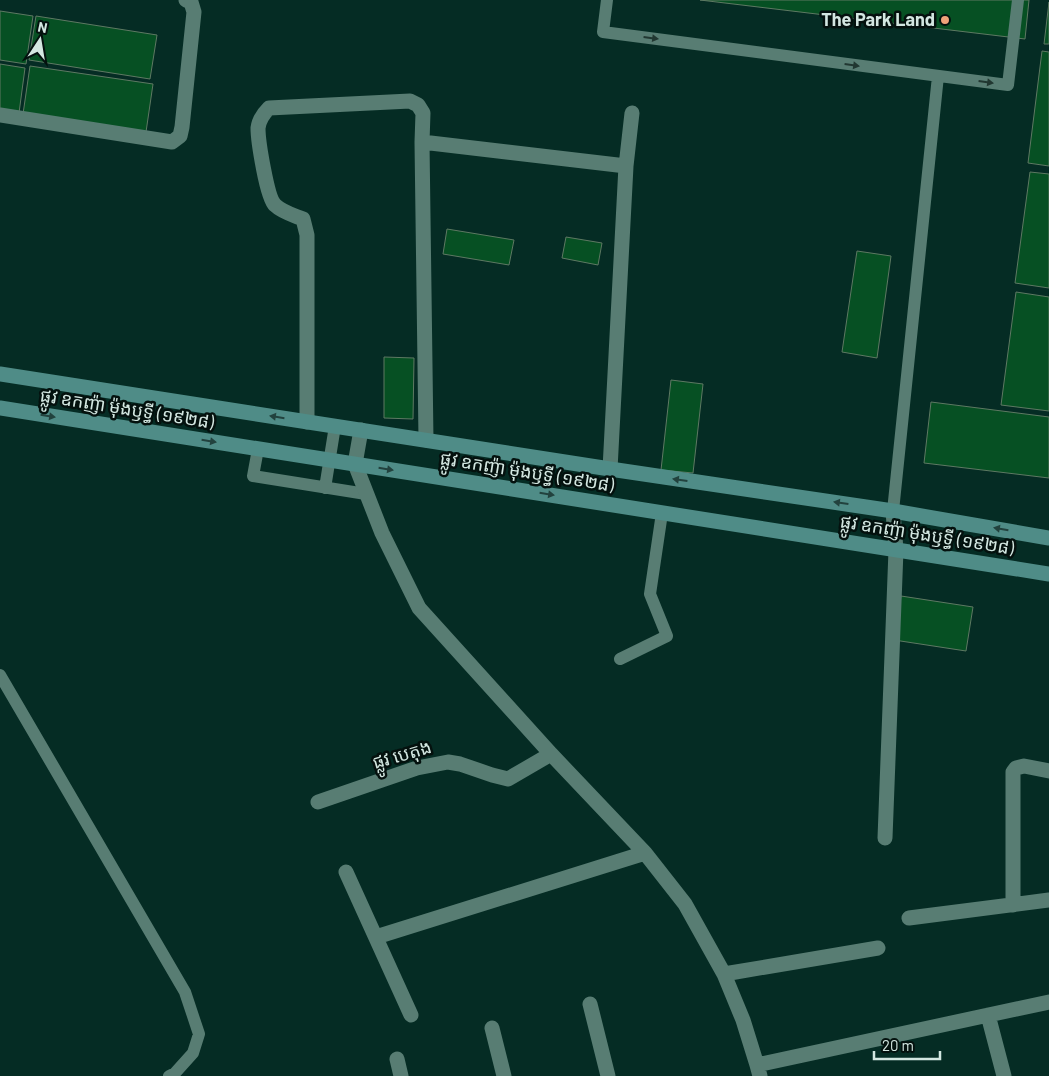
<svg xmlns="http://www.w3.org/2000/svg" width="1049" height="1076" viewBox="0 0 1049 1076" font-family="Barlow,'Noto Sans Khmer',sans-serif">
	<rect width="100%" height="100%" fill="#052c24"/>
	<path fill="#065023" stroke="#5e7963" d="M700,0H1029L1025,39Z
		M1049,2V44H1044Z
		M0,11L33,16L26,64L0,60Z
		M36,16L157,35L150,79L29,60Z
		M1042,51L1049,52V166L1028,163Z
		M0,64L25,68L19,113L0,111Z
		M30,66L153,84L146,132L23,114Z
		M1030,172L1049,174V288L1015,283Z
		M447,229L514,240L509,265L443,254Z
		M566,237L602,243L598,265L562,258Z
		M857,251L891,256L877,358L842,352Z
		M1016,292L1049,297V411L1001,405Z
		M384,357L414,358L413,419L384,418Z
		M671,380L703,384L693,473L661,470Z
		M931,402L1049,417V478L924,463Z
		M901,596L973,607L966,651L894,640Z"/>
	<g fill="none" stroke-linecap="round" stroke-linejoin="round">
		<path stroke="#587d73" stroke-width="12" d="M607,0L603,32L1008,85L1018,0
			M258,449L253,476L366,494
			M325,488L335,426
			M893,511L938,76
			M620,659L667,636L650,594L662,513
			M0,675L185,992L199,1034L193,1053L175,1073L169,1076"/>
		<path stroke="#587d73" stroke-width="15" d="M0,115L172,142L180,136L182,127L194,12L191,2L186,0
			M422,142L626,166
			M307,422V235L303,219C293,215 282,212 275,205C267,198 258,141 258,128C259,120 263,114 269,108L410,101L418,105L423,113L422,142L426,440
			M361,430L355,464L382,533L419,608L551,754L645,853L685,904L724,974L743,1020L757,1065L760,1076
			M610,469L626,166L632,113
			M318,802L417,768L448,762L460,764L492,775L508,779L551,754
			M885,838L896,550L893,511
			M346,872L411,1015
			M1013,905V772L1016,768L1024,766L1049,771
			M909,918L1049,900
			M376,937L645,853
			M724,974L878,948
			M590,1004L608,1076
			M988,1015L1004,1076
			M492,1028L504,1076
			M397,1059L401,1076
			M757,1065L1049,1002"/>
		<path stroke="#4f8c87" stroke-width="15" d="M0,374L610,469L893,511L1049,538
			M0,408L1049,574"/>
	</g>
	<defs><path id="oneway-solid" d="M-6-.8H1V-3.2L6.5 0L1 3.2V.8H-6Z" transform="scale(1.25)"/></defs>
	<g fill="#213731">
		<use href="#oneway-solid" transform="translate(651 38) rotate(7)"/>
		<use href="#oneway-solid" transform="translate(852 65) rotate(8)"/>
		<use href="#oneway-solid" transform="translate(986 82) rotate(8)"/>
	</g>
	<g fill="#22423e">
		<use href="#oneway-solid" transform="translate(48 416) rotate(9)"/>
		<use href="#oneway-solid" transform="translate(277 417) rotate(-171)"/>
		<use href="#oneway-solid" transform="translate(209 441) rotate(9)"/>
		<use href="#oneway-solid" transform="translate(386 469) rotate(9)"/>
		<use href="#oneway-solid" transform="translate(680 480) rotate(-172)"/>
		<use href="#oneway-solid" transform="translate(547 494) rotate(9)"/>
		<use href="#oneway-solid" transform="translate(841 503) rotate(-172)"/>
		<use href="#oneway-solid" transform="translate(1001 529) rotate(-170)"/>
	</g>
	<circle fill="#f0a279" stroke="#04110e" stroke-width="2" cx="945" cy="20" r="5"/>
	<g text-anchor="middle" stroke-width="5" stroke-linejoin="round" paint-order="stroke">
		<g font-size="18" font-weight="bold" fill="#d3e7e1" stroke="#04110e" text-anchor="end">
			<text x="935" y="26">The Park Land</text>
		</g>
		<g font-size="18" fill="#d3e7e1" stroke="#04110e">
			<text transform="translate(127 409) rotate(9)" y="6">ផ្លូវ ឧកញ៉ា ម៉ុងឫទ្ធី (១៩២៨)</text>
			<text transform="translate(527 472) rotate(9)" y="6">ផ្លូវ ឧកញ៉ា ម៉ុងឫទ្ធី (១៩២៨)</text>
			<text transform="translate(927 535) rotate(9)" y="6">ផ្លូវ ឧកញ៉ា ម៉ុងឫទ្ធី (១៩២៨)</text>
			<text transform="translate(402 755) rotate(-16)" y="6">ផ្លូវ បេតុង</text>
		</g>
	</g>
	<g transform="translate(40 40) rotate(12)" stroke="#04110e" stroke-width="4" paint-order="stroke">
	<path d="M0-4L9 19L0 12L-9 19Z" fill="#d3e7e1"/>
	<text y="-8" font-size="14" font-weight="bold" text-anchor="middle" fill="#d3e7e1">N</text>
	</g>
	<path d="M874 1051v8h66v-8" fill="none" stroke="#d3e7e1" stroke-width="2.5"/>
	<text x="882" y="1051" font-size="15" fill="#d3e7e1" stroke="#04110e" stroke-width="4" paint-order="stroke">20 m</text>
</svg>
